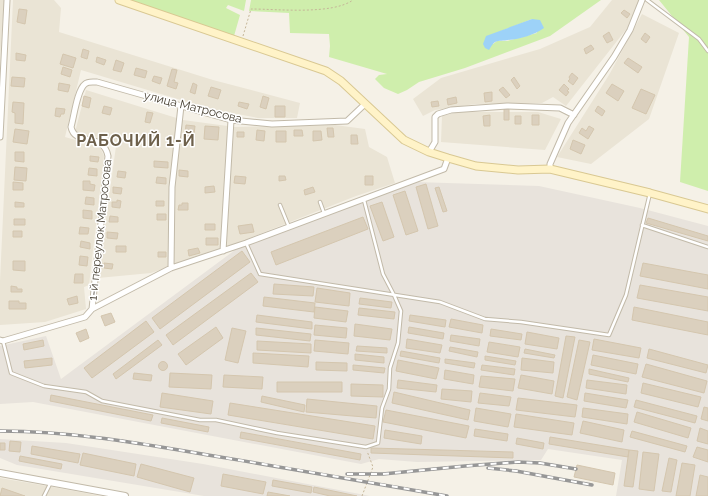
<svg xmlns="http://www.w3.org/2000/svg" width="708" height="496" viewBox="0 0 708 496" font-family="Raleway,sans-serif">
	<rect width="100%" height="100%" fill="#f5f1e7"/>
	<path fill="#eae4d5" d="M0,0H4L0,60Z
		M13,0H54L61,8L59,32L213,80L300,103L297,118H258L211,109L81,70L65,137L100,147L104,156L89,285L84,287L86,309L45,322L0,325V281Z
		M612,0H640L628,27L566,106L553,97L542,103L475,104L435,110L423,116L413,99L441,78L540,49L590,27Z
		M642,14L679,33L649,119L591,164L557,157L609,75Z
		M86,90L183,120L235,127L335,125L365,129L369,147L387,157L395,183L356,196L232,245L151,273L98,278L116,146L75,132Z
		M459,112H538L561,119L545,150L441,142L442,116Z
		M0,478L47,486L101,496H0Z"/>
	<path fill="#e8e3dc" d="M415,182L539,186L640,208L708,226V496H616L622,460L548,449L541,460L417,462L379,459L361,464L33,402L0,404V346L46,336L61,379L235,250Z
		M0,439L66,443L203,464L370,496H204L17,465L0,458Z"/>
	<path fill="#cfeeac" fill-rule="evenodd" d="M129,0H246L244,11L228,5L226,8L240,15L234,36Z
		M251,0H601L550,36L465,68L419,82L407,90L398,94L384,88L375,79L379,75L387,74L329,57L330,46L329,34L290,33L289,13L249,11ZM532,19L537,33L507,41H497L493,44L486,37Z
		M659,0H708V191L680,182L689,37Z"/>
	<path fill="#9dd2f8" d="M532,19L540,20L544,28C534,35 521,39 508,40C504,41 499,40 495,42C492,44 491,47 489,50L485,48L483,44L486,36Z"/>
	<path fill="#dbd0be" stroke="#d4c6ae" d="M19,9L27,10L25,24L17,22Z
		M624,10L630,14L627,18L621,13Z
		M609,32L613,40L607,43L603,36Z
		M645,33L650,37L646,43L641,39Z
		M591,45L594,49L586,54L584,49Z
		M83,49L89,51L87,59L81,57Z
		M16,53L26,55L25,61L16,60Z
		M63,54L76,58L73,68L60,64Z
		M97,57L106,60L104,65L96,62Z
		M628,58L642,67L638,73L624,63Z
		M116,60L124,63L121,72L113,70Z
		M63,67L72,70L70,77L61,74Z
		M136,68L147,71L145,78L134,75Z
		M172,69L177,70L174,82L178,83L176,89L167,86Z
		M572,73L578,78L573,85L568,81L570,79L569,77Z
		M154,76L162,78L160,84L152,81Z
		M12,77L25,78L24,87L11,86Z
		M514,77L520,86L517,89L511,80Z
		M59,83L70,85L68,92L58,90Z
		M193,83L197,85L195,94L190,92Z
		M564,84L569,89L567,91L569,92L566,96L559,90Z
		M612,84L624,91L618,101L606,93Z
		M211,87L221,90L218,99L208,96Z
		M503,87L510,95L506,98L499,90Z
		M641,89L655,95L646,114L632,108Z
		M492,92V101L485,102L484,93Z
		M84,96L91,98L89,108L82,106Z
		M263,96L269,98L266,109L260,107Z
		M456,97L457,103L448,105L447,99Z
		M438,101L439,106L432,107L431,102Z
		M13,102L24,103L23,124L15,123V113L12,112Z
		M239,102L249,104L247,109L238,106Z
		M104,106L112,108L110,115L102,113Z
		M275,106H285V117H275Z
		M598,106L605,111L602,116L595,111Z
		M56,108L65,109L64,114H61L60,117L55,116Z
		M504,109H509V120H504Z
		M147,112L153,113L150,123L145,122Z
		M490,115V126H484L483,116Z
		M532,115H539V125H532Z
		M515,116H521V124H515Z
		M186,125L195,126L193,144L184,143Z
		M205,126L219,127L218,140L204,139Z
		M589,126L594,129L588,139L579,133L582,128L586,131Z
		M327,128H333L334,137H328Z
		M15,129L29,131L27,144L13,142Z
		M257,130L265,131L264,141L256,140Z
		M294,130H302L303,136H294Z
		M276,131H286V142H276Z
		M313,131H321L322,140L313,141Z
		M237,132H244V137H237Z
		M351,135H357L358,144H351Z
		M573,140L585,145L581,154L570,149Z
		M15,152H24V162L15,161Z
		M90,156L99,157L98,162L90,161Z
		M154,161L168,162V168L154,167Z
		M15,167L27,168L26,181L14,180Z
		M89,168L97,169V176L88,175Z
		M179,170L188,171V177L179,176Z
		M118,171L126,172L125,178L117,177Z
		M235,176L246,177L245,184L234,183Z
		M279,176H285L286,180L279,181Z
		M365,176H373V185H365Z
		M157,177L166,178V184L156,183Z
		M83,181H90V184L95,185L94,191L83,190Z
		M13,182L23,183V190H13Z
		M426,184L438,226L428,229L416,187Z
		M214,186L215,192L205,193V187Z
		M113,187L122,188L121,194L113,193Z
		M313,187L315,192L305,195L304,190Z
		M439,187L447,211L443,212L435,188Z
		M405,191L418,231L406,235L393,195Z
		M86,197L94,198V205L85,204Z
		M117,200L121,201L120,208L112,207V202H117Z
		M156,201H164V206H156Z
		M15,202L24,203V207H15Z
		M382,202L394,237L383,241L370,206Z
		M182,203H188V210H178L179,205H182Z
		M83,210L92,211V219L83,218Z
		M157,214H166V220H157Z
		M110,216L118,217V222H109Z
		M363,217L368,229L276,265L271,252Z
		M648,218L708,236V241L646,223Z
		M14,219H25V225H14Z
		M205,224H215V230H205Z
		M252,224L254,232L240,234L238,226Z
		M80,227L89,228L88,234H79Z
		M13,231H22V237H13Z
		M107,232L118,233L117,239L107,238Z
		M206,238H218V245H206Z
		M81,241L90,243V249L80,247Z
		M116,246H126V252H116Z
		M198,248L200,253L189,256L188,250Z
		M242,251L250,262L160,329L152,318Z
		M158,252H166V257H158Z
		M80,256L88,257L87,266L79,265Z
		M13,261H25V271L13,270Z
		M104,263L113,264L112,269L104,268Z
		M643,263L708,275V289L640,276Z
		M251,273L258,282L173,345L166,335Z
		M75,274H83V283H74Z
		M274,284L314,287L313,296L273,294Z
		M640,285L708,297V311L637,298Z
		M11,286L17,287V289H22V292H11Z
		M317,288L350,293L349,306L315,302Z
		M77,296L78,303L69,305L67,299Z
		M264,297L315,303L314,312L263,306Z
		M360,298L392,302L391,308L359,304Z
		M9,301H19V303H26V309H9Z
		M315,307L348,311L346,322L314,318Z
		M634,307L708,322V335L632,320Z
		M359,308L395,312L394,319L358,315Z
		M111,313L115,322L105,326L101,316Z
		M257,315L312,322V329L256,322Z
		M410,315L446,320L445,327L409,321Z
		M451,319L483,325L482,333L449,327Z
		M146,321L154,332L92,378L84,368Z
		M355,324L392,329L390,340L354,336Z
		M315,325L347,328L346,338L314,335Z
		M216,327L223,338L186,365L178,354Z
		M409,327L444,333L443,339L408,333Z
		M232,328L246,331L238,363L225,360Z
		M256,328L311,334L310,341L256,335Z
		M86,329L89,338L80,342L76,333Z
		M491,329L522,334L521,340L490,336Z
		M527,332L559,338L557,349L525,344Z
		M451,335L480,339L479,346L450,341Z
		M566,336L575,337L563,398L555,396Z
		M407,339L442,345L440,353L406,348Z
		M594,339L641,348L639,358L592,350Z
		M43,340L44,346L24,350L23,344Z
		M158,340L162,345L116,379L113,374Z
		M315,340L349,343L348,354L314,351Z
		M579,340L590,342L577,400L567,397Z
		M257,341L311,344V353L257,350Z
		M489,342L520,347L518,357L487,352Z
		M357,346L387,348V353L356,351Z
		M450,347L478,352L477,357L449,351Z
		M525,349L555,355L554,358L524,353Z
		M649,349L708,365L706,373L647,358Z
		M401,351L440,358L439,363L400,356Z
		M253,353L309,356L308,367L253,363Z
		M355,354L384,357V363L355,360Z
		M593,355L638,364L636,374L591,365Z
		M485,356L516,361L515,365L485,360Z
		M52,358V365L25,368L24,361Z
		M522,358L554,362L553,373L521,370Z
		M445,359L475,363L474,368L445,363Z
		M398,360L439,368L436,379L396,371Z
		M158.5 366a4.5 4.5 0 1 1 9 0a4.5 4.5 0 1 1-9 0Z
		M316,362L347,363V371L316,370Z
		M646,364L707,381L704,393L642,377Z
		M353,365L385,368L384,373L353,370Z
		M482,365L515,369L514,375L481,370Z
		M589,369L629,378L628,382L589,374Z
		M445,370L474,375L473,384L444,379Z
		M134,373L152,375L151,381L133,379Z
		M170,373L212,375L211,389L169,387Z
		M224,375L263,377L262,389L223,387Z
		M521,375L554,381L552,394L518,388Z
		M481,376L515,379L513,391L479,387Z
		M398,380L437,385L436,392L397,388Z
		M587,380L627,385L626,394L586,388Z
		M277,382H342V392H277Z
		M643,383L701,397L698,407L641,393Z
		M351,384L383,385V397L351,396Z
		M442,389L472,391L471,402L441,399Z
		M394,392L470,410L468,420L392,403Z
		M162,393L213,401L211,414L160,407Z
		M480,393L511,397L509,406L478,403Z
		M585,393L628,400L626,408L584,401Z
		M51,395L153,415L151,421L50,401Z
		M262,396L305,405L304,412L261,402Z
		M518,398L577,405L575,417L516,410Z
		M307,399L377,406L376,418L306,412Z
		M636,400L697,416L695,423L634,407Z
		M230,403L375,426L373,439L228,415Z
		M704,407L708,408V421L701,419Z
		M476,408L511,414L508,427L474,421Z
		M583,408L628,414L627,424L582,417Z
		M386,410L469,426L466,438L383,422Z
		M637,412L691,428L688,438L634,422Z
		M516,414L574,423L572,435L514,427Z
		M162,418L209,427L208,432L161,423Z
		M583,421L624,430L622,442L580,433Z
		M700,428L708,431V444L697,441Z
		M475,429L508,434L507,441L474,436Z
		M385,430L422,436L421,444L384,438Z
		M632,431L687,446L685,452L630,437Z
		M241,432L361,454L360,460L240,438Z
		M550,437L629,450L628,457L549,444Z
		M517,438L544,443L543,449L516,444Z
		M10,441L21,442L20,452L9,451Z
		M0,443H5V450H0Z
		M32,446L80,454L78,463L31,454Z
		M697,447L708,450V462L693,457Z
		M371,448L513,452V458L371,453Z
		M629,450L638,451L633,487L624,486Z
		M643,452L659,454L654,491L639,489Z
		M83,453L136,464L134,476L80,465Z
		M20,456L62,464L61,469L19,461Z
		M669,458L677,460L671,492L662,491Z
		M682,463L695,465L690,496H676Z
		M141,464L194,478L190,492L137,477Z
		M577,465L615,473L613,485L574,477Z
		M223,474L266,482L263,494L221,486Z
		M700,475L708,477V496H696Z
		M273,480L312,487L311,493L272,486Z
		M314,487L357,496H330L313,492Z
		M2,488L25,496H0Z
		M268,492L290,496H267Z"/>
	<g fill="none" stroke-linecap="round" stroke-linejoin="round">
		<g stroke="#c2baa9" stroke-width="4.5">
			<path id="service" d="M647,0L699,39L708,51
				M320,202L324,213
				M280,205L289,227
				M642,225L708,247
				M246,243L260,274L440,302L485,319L521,322L609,335L626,295L650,193
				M3,341L11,373L44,386L86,392L102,401L200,420H216L277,433L366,447L378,443L382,408L389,389L390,368L398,343L401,311L394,295L383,274L364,200
				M44,496L50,484"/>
		</g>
		<g stroke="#c2baa9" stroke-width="7">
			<path id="minor" d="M0,137L7,0
				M429,152L435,142V117L438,114L451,110L507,106L560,108L574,115
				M550,169V164L568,123L614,57L630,30L642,0
				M223,251L231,120
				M171,268L172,187L181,106
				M92,309L108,156C103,131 75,147 71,127C74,117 77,90 85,84C88,81 93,82 97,82L231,120L272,124L347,121L365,104
				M0,340L3,341L85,317L92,309L171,268L246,243L444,169L448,158"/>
		</g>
		<g stroke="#c2baa9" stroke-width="8">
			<path id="tertiary" d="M0,473L125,496"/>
		</g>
		<g stroke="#d9c892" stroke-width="9">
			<path id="secondary" d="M119,0L326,71L341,81L404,140L429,152L448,158L476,166L518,170L550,169L650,193L708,209"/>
		</g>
		<path stroke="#c5b698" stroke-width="1" stroke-dasharray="2 2" stroke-linecap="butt" d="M243,36L251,9C278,9 332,15 353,0
			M362,496L373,467L367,451"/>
		<use href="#service" stroke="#fff" stroke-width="2.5"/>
		<use href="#minor" stroke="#fff" stroke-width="5"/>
		<use href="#tertiary" stroke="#fff" stroke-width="6"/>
		<use href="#secondary" stroke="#fff3c8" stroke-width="7"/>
		<g stroke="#979797" stroke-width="3.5">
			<path id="rail" d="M0,431C70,431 139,443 208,455C288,468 368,482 447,496
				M488,468L516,471L592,485
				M347,474H383L465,466L518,462L540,463L576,469"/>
		</g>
		<use href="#rail" stroke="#fff" stroke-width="2" stroke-dasharray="6" stroke-linecap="butt"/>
	</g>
	<g text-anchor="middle" stroke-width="3" stroke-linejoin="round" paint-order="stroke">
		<g font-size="12" fill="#494235" stroke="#fff">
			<text transform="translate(193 107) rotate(14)" y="4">улица Матросова</text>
			<text transform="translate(100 230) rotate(-84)" y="4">1-й переулок Матросова</text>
		</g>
		<g font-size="16" font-weight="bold" letter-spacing="1" fill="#6d604b" stroke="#fff">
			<text x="136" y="146">РАБОЧИЙ 1‑Й</text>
		</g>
	</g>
</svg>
